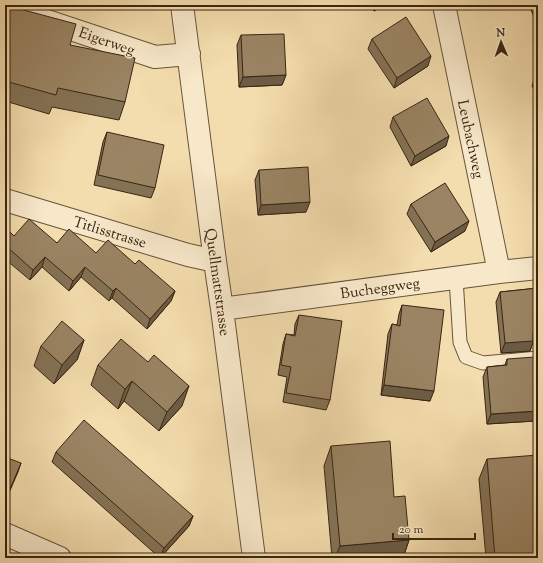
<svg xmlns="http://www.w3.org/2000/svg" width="543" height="563" viewBox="0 0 543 563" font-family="'Sorts Mill Goudy',serif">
	<rect width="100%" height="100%" fill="#f3dcad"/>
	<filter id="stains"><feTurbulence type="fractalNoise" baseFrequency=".005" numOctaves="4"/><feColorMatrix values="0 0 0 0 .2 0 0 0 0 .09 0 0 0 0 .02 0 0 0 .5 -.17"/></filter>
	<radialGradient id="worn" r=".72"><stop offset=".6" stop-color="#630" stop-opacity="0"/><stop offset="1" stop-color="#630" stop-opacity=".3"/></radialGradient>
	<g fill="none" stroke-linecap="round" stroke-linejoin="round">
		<g stroke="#68533a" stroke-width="15">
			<path id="lane" d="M456,278L460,342L466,357L483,363L538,358"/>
		</g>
		<g stroke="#68533a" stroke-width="24">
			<path id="street" d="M182,5L215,261L222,309L254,558
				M444,5L499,272
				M5,7L155,57L189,54
				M5,200L188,255L215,261
				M222,309L499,272L538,268
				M5,534L60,558"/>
		</g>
		<use href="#lane" stroke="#f7e8ca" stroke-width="13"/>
		<use href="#street" stroke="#f7e8ca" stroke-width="22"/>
	</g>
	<path fill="#847255" stroke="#3a2513" d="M5,5L70,45L125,102L119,120L52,107L49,114L5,101Z
		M370,5H384L374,11Z
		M529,5H538V27Z
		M241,35L286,75L282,85L239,87L237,45Z
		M372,39L428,66L394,88L368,49Z
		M538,74V97L532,86L535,76Z
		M393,117L446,146L411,166L390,127Z
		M107,132L155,188L151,198L94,185L103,142Z
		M259,170L306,212L258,215L255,180Z
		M411,204L465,231L431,252L407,214Z
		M5,228L14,236L57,243L96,253L135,264L175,291L171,301L147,329L112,298L109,301L81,277L69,291L42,267L30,280L5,259Z
		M538,288V342H533L530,351L501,353L496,302L500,292Z
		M402,305L430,401L381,395L388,334L392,324L397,325L399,314Z
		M299,315L330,400L326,410L283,402L287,377L278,375L283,344L286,334L294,335L295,324Z
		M84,340L77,360L54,384L34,366L41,346Z
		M507,359L538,404V412L535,421L487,424L483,377L487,367L505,365Z
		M98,365L182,406L159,431L124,401L118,409L91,385Z
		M331,446L394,497L409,540L403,558H332L324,466Z
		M56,452L193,516L189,526L160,558L52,462Z
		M487,459L538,558H486L479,479Z"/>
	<path fill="#6c5c45" stroke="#3a2513" d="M376,5H384L374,11Z
		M431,56L428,66L394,88L397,78Z
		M286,75L282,85L239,87L243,77Z
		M449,136L446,146L411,166L415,156Z
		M310,202L306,212L258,215L261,205Z
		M469,221L465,231L431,252L435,242Z
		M45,257L42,267L30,280L33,270Z
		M85,267L81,277L69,291L73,281Z
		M116,288L112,298L109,301L113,291Z
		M175,291L171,301L147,329L150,319Z
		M538,332V342H533L530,351L501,353L505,343L533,333Z
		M84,340L77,360L54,384L62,365Z
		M132,381L124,401L118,409L125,389Z
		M384,385L434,391L430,401L381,395Z
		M189,386L182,406L159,431L167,412Z
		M538,411L535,421L487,424L491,414Z
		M21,463L18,472L5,502V501Z
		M193,516L189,526L160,558L164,548Z
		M409,540L403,558H335L340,546Z"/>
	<path fill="#9a8463" stroke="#3a2513" d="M5,5L76,24L70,45L135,58L125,102L58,88L56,95L5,81Z
		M406,17L431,56L397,78L372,39Z
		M284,34L286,75L243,77L241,35Z
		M538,74V81L535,76Z
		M427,98L449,136L415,156L393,117Z
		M107,132L164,145L155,188L98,175Z
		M308,167L310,202L261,205L259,170Z
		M445,183L469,221L435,242L411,204Z
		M29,219L57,243L69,229L96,253L108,240L135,264L139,260L175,291L150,319L116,288L113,291L85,267L73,281L45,257L33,270L6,246L5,247V228L14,236Z
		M538,288V332L533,333V341L505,343L500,292Z
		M402,305L444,310L434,391L384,385L392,324L400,326Z
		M299,315L342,321L330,400L286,393L291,367L281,365L286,334L295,336Z
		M62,321L84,340L62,365L41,346Z
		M121,339L148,362L154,355L189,386L167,412L132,381L125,389L98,365Z
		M535,357L538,411L491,414L487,367L507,365V359Z
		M84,420L193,516L164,548L56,452Z
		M390,441L394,497L405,496L409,540L340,546L331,446Z
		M538,455V558H495L487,459Z
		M5,457L21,463L5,501Z"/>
	<g text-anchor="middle" stroke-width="3" stroke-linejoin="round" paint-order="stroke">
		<g font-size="15" fill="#3a2513" stroke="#f7e8ca">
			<text transform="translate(107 41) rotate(19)" y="5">Eigerweg</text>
			<text transform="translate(471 139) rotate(78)" y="5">Leubachweg</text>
			<text transform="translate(110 232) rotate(17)" y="5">Titlisstrasse</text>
			<text transform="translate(218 282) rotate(82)" y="5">Quellmattstrasse</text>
			<text transform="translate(380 288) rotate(-8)" y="5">Bucheggweg</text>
		</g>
	</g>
	<rect width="543" height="563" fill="none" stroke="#f3dcad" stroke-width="20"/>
	<rect x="6" y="6" width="531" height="551" fill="none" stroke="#3a2513" stroke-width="2"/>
	<rect x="10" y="10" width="523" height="543" fill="none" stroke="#3a2513"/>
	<g transform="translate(501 42) rotate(358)" stroke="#f7e8ca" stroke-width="3" paint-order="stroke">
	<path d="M0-3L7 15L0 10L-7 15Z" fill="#3a2513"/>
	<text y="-6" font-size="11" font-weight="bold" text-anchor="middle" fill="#3a2513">N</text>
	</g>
	<path d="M393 533v6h82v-6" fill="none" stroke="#3a2513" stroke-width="2"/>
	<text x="399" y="533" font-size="12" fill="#3a2513" stroke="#f7e8ca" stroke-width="3" paint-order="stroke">20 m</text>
	<rect width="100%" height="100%" filter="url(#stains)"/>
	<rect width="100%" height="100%" fill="url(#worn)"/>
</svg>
